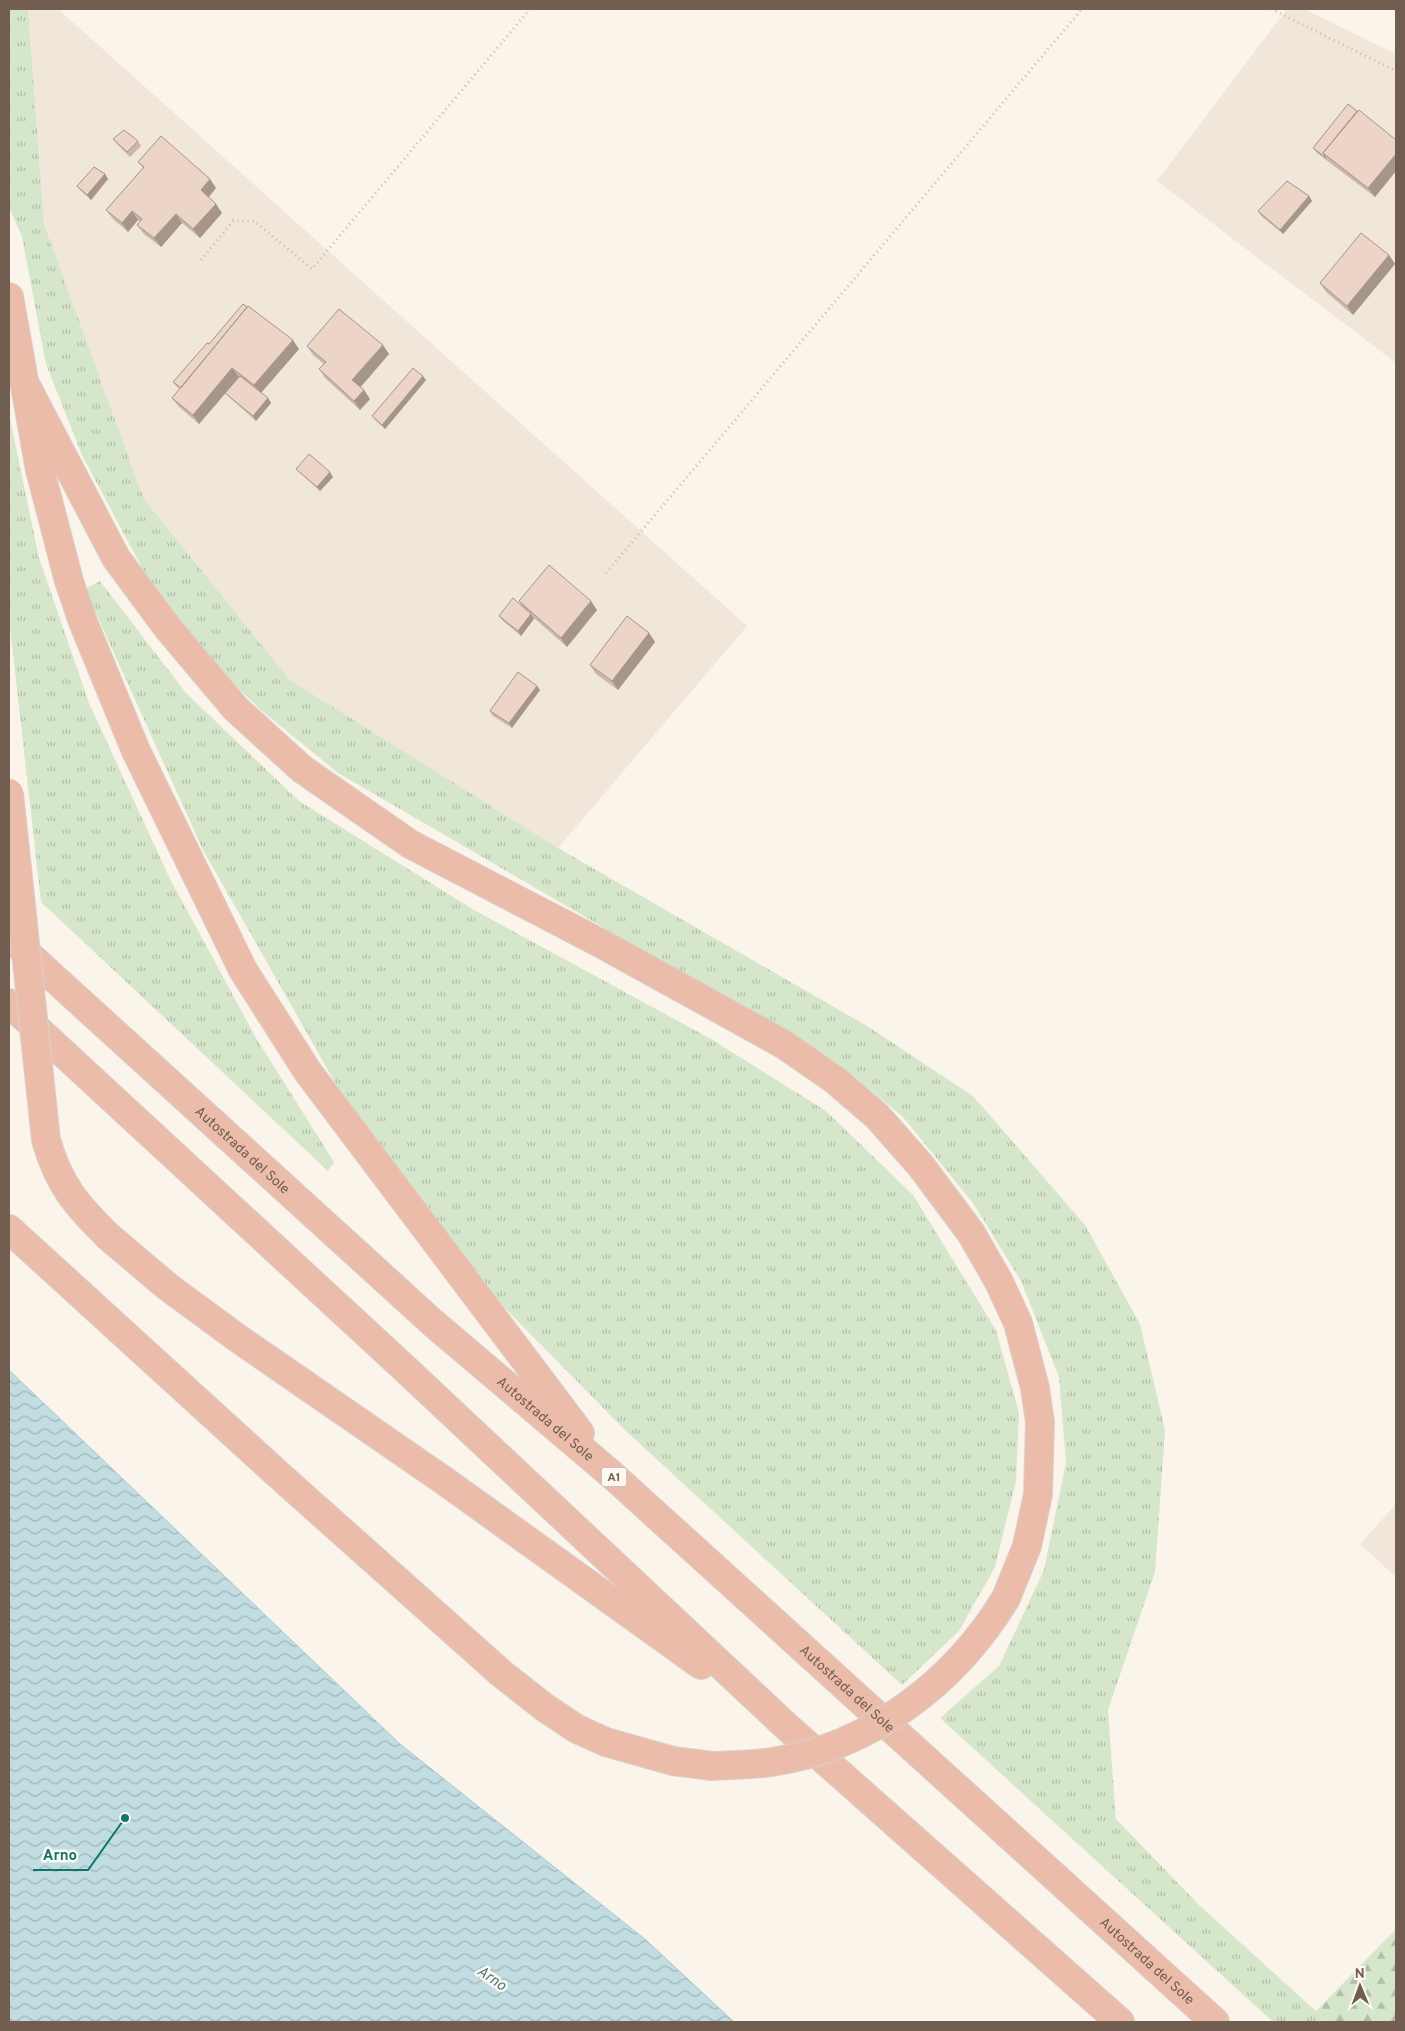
<svg xmlns="http://www.w3.org/2000/svg" width="1405" height="2031" viewBox="0 0 1405 2031" font-family="Overpass,sans-serif">
	<defs>
		<pattern id="grass-tufts" width="24" height="20" patternUnits="userSpaceOnUse" patternTransform="scale(1.25)"><rect width="24" height="20" fill="#d6e6cb"/><path d="M3 7l-1-3M5 7V3M7 7l1-3M15 17l-1-3M17 17v-4M19 17l1-3" fill="none" stroke="#b2bea7"/></pattern>
		<pattern id="forest-firs" width="22" height="20" patternUnits="userSpaceOnUse" patternTransform="scale(1.25)"><rect width="22" height="20" fill="#d6e6cb"/><path d="M5 1l3.5 6h-7zM16 11l3.5 6h-7z" fill="#b2bea7"/></pattern>
		<pattern id="water-waves" width="16" height="10" patternUnits="userSpaceOnUse" patternTransform="scale(1.25)"><rect width="16" height="10" fill="#c1dde2"/><path d="M0 5q4-4 8 0t8 0" fill="none" stroke="#a1b6ba"/></pattern>
	</defs>
	<rect width="100%" height="100%" fill="#faf4eb"/>
	<path fill="#f1e6da" d="M28,9H58L747,626L558,848L290,680L144,499L44,224Z
		M1287,9H1304L1396,54V363L1157,181Z
		M1396,1504V1577L1360,1544Z"/>
	<path fill="url(#grass-tufts)" d="M9,9H28L44,224L144,499L290,680L558,848L867,1026L973,1096L1085,1225L1140,1324L1165,1430L1155,1572L1108,1710L1116,1819L1200,1906L1328,2022H1273L940,1718L999,1666L1044,1570L1066,1463L1059,1377L1021,1281L973,1203L903,1117L840,1065L338,773L261,710L204,656L149,581L82,455L46,364L22,237L9,207Z
		M9,414L39,558L89,703L169,877L256,1038L334,1162L328,1171L41,902L9,618Z
		M100,581L186,693L299,801L474,910L711,1039L826,1111L913,1195L996,1330L1019,1413L1016,1481L995,1567L959,1631L902,1685L626,1431L494,1297L341,1093L203,850L85,589Z"/>
	<path fill="url(#forest-firs)" d="M1396,1929V2022H1328L1316,2011Z"/>
	<path fill="url(#water-waves)" stroke="#a9cbd2" d="M9,1370L400,1744L646,1940L734,2022H9Z"/>
	<g fill="none" stroke-linecap="round" stroke-linejoin="round">
		<g stroke="#d8d2ce" stroke-width="30">
			<g id="highway">
				<path d="M9,297L40,470L69,581L83,622L136,751L243,970L308,1072L580,1433"/>
				<path d="M22,378L116,558L167,627L236,709L302,769L410,844L602,944L783,1044L835,1080L877,1116L921,1166L971,1233L999,1282L1018,1323L1035,1388L1040,1422L1038,1494L1027,1546L1006,1598"/>
				<path id="s1" d="M9,937L433,1323L611,1474L1215,2022"/>
				<path d="M9,1003L401,1365L786,1726L1120,2022"/>
				<path d="M9,1229L281,1477L502,1674L544,1707L577,1729L606,1742L673,1761L712,1766"/>
				<path d="M109,1237L168,1287L236,1337L446,1482L701,1665"/>
			</g>
		</g>
		<path stroke="#d1b9a9" stroke-width="3" stroke-dasharray="1 4" stroke-linecap="butt" d="M1271,9L1396,71
			M201,260L233,221H254L312,269L530,9
			M606,573L1082,9"/>
		<use href="#highway" stroke="#ecbcaa" stroke-width="28"/>
		<g stroke="#d8d2ce" stroke-width="30" stroke-linecap="butt">
			<path id="highway-bridge" d="M9,793L46,1140C59,1185 76,1205 109,1237
				M712,1766C732,1765 752,1765 772,1762C871,1747 955,1682 1006,1598"/>
		</g>
		<use href="#highway-bridge" stroke="#ecbcaa" stroke-width="28"/>
	</g>
	<path fill="#cbb7aa" d="M113,139L138,141L141,146L130,157L117,144Z
		M1396,140V171L1375,197L1317,153L1313,148Z
		M138,162L216,188L209,197L222,213L200,238L182,223L161,247L144,234L137,225L140,222L138,220L128,232L113,219L106,210L143,168Z
		M105,174L108,179L91,200L80,190L77,186Z
		M1309,196L1312,201L1283,234L1261,216L1258,211Z
		M1389,255L1395,264L1353,315L1326,292L1320,283Z
		M209,344L299,349L261,393L268,398L271,403L256,421L229,397L226,393L199,424L179,407L172,398L180,389L177,387L173,382Z
		M307,346L389,354L360,387L364,390L370,399L360,410L325,378L319,369L324,364L313,355Z
		M426,380L385,429L375,420L372,416Z
		M296,469L333,477L320,491L300,473Z
		M519,601L597,610L567,647L534,618L521,636L502,620L499,616L522,606Z
		M649,633L655,642L618,690L596,674L590,665Z
		M537,686L540,690L512,728L493,716L490,711Z"/>
	<path fill="#a5958b" d="M1396,154V171L1375,197L1368,188Z
		M105,174L108,179L91,200L87,195Z
		M210,179L216,188L207,199L201,190Z
		M1309,196L1312,201L1283,234L1280,230Z
		M216,204L222,213L200,238L193,229Z
		M132,211L138,220L128,232L122,223Z
		M176,214L182,223L161,247L154,238Z
		M1389,255L1395,264L1353,315L1347,306Z
		M293,340L299,349L260,394L254,385Z
		M383,345L389,354L359,389L352,380Z
		M232,368L239,377L199,424L193,415Z
		M423,376L426,380L385,429L382,425Z
		M364,390L370,399L360,410L354,401Z
		M268,398L271,403L256,421L253,416Z
		M330,472L333,477L320,491L317,487Z
		M591,601L597,610L567,647L561,638Z
		M531,614L534,619L521,636L518,631Z
		M649,633L655,642L618,690L612,681Z
		M537,686L540,690L512,728L509,723Z"/>
	<path fill="#ecd5c6" stroke="#a5958b" d="M1348,104L1357,111L1323,153L1326,158L1313,148Z
		M1359,110L1396,140V154L1368,188L1323,153Z
		M124,130L138,141L127,152L113,139Z
		M161,136L210,179L201,190L216,204L193,229L176,214L154,238L137,225L142,219L132,211L122,223L106,210L144,167L138,162Z
		M94,167L105,174L87,195L77,186Z
		M1287,181L1309,196L1280,230L1258,211Z
		M1361,233L1389,255L1347,306L1320,283Z
		M243,304L247,307L181,388L173,382L207,343L209,344Z
		M248,306L293,340L254,385L232,368L193,415L172,398Z
		M339,309L383,345L352,380L364,390L354,401L319,369L326,362L307,346Z
		M413,368L423,376L382,425L372,416Z
		M240,376L268,398L253,416L225,393Z
		M309,454L330,472L317,487L296,469Z
		M549,565L591,601L561,638L519,601Z
		M513,598L531,614L518,631L499,616Z
		M627,616L649,633L612,681L590,665Z
		M518,672L537,686L509,723L490,711Z"/>
	<g text-anchor="middle" stroke-width="5" stroke-linejoin="round" paint-order="stroke">
		<rect fill="#fdf8f1" stroke="#9c8c81" stroke-width="1" x="601.5" y="1467.5" width="25" height="19" rx="4"/>
		<g font-size="12" font-weight="bold" fill="#725d51">
			<text x="614" y="1481">A1</text>
		</g>
		<g font-size="14" fill="#725d51" stroke="#fdf8f1">
			<text dy="5" stroke="none"><textPath href="#s1" startOffset="316">Autostrada del Sole</textPath></text>
			<text dy="5" stroke="none"><textPath href="#s1" startOffset="721">Autostrada del Sole</textPath></text>
			<text dy="5" stroke="none"><textPath href="#s1" startOffset="1126">Autostrada del Sole</textPath></text>
			<text dy="5" stroke="none"><textPath href="#s1" startOffset="1531">Autostrada del Sole</textPath></text>
		</g>
		<g font-size="15" font-style="italic" fill="#4d7982" stroke="#fdf8f1">
			<text transform="translate(492 1978) rotate(35)" y="5">Arno</text>
		</g>
	</g>
	<path fill="none" stroke="#0f766e" stroke-width="2" d="M125 1818L88 1870H33"/>
	<circle fill="#0f766e" stroke="#fdf8f1" stroke-width="2" cx="125" cy="1818" r="5"/>
	<g font-size="15" text-anchor="middle" font-weight="bold" fill="#0f766e" stroke="#fdf8f1" stroke-width="5" stroke-linejoin="round" paint-order="stroke">
		<text x="60" y="1860">Arno</text>
	</g>
	<rect width="1405" height="2031" fill="none" stroke="#725d51" stroke-width="20"/>
	<g transform="translate(1360 1986) rotate(359)" stroke="#fdf8f1" stroke-width="4" paint-order="stroke">
	<path d="M0-4L9 19L0 12L-9 19Z" fill="#725d51"/>
	<text y="-8" font-size="14" font-weight="bold" text-anchor="middle" fill="#725d51">N</text>
	</g>
</svg>
